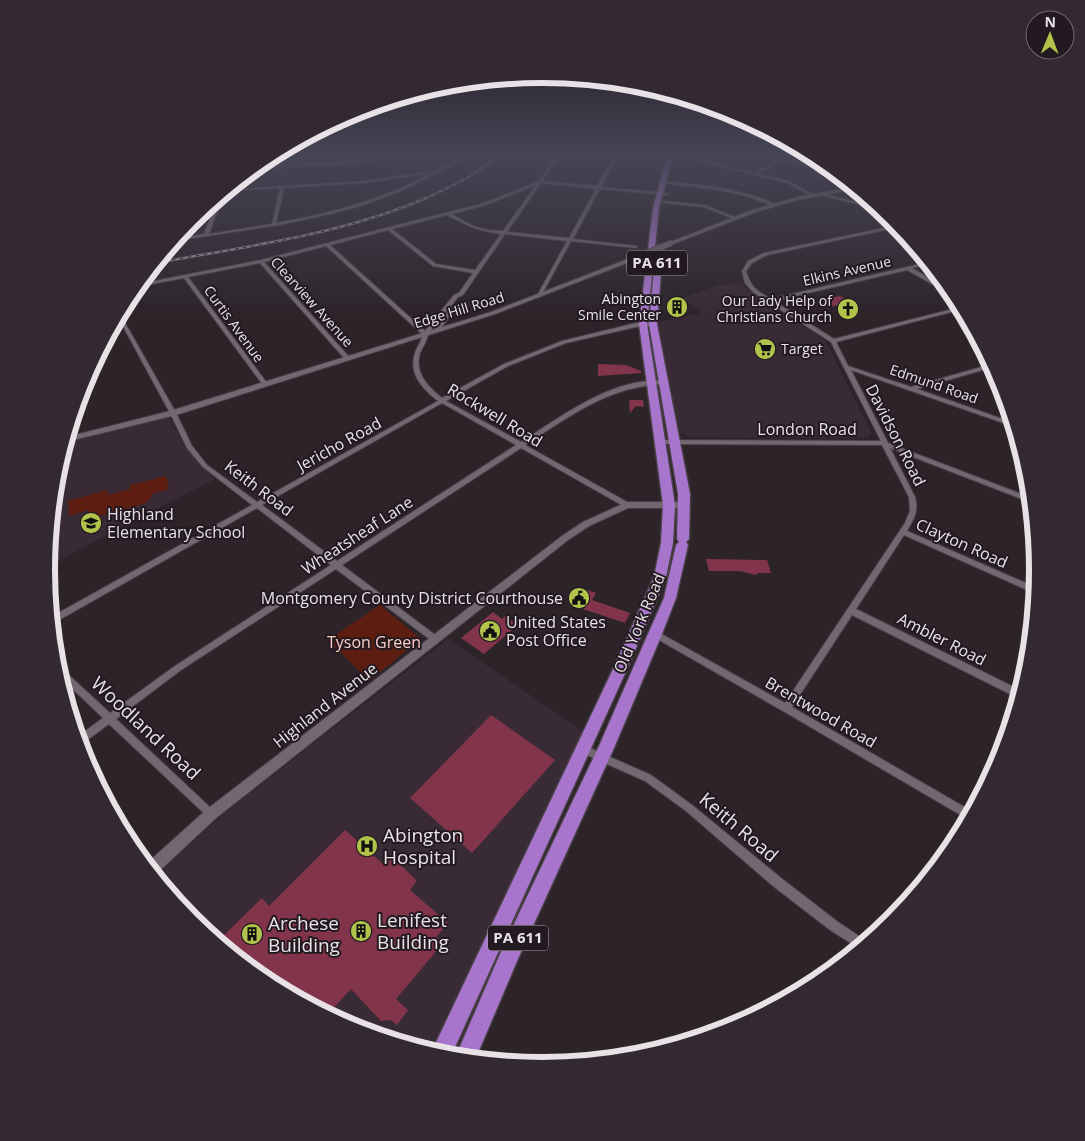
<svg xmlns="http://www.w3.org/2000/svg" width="1085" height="1141" viewBox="0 0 1085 1141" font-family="'Open Sans',sans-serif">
	<rect width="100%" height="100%" fill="#2d242a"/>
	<path fill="#392b35" d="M742,284L751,293L825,340L871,431L870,436L865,438L690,437L680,433L658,322L701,313L682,298L719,285Z
		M169,417L186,448L215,479L47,566L56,473L65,443Z
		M448,639L583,731L472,1060L445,1057L352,1029L267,983L191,921L155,877L223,814Z"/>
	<path fill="#5e1d11" d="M166,476L169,489L151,494V498L146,503L96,517L89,515L88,510L69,516L68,501L107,490L108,495L130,489V485Z
		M380,605L421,639L369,681L328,640Z"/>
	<path fill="#82344b" d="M840,296L850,302L830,307L821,300Z
		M679,303L689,310L674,313L668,306Z
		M598,364L626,365L641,371V373L598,376Z
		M629,400H643L644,407L636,406L630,413Z
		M706,559L767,560L771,573H758L756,575L740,571H709Z
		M584,589L596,593L592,600L630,613L625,623L574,606Z
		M493,612L502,619L505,616L518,625L484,654L461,638Z
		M491,715L555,760L472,853L410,798Z
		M345,830L384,865L391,858L404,868L417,881L410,890L448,923L436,937L444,942L396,999L408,1010L397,1025L391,1020L381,1021L351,989L327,1015L267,983L217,942L262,898L269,906Z"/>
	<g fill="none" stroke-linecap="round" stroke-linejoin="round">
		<g stroke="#484046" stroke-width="2">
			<path id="minor" d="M297,156H303L279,165L276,164Z
				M390,156H402L358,163L253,169L256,167L358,161Z
				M442,156C448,156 454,159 459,159C466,159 473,156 481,156L460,161L402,191L357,207L330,214L279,225L174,241L176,239L204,234L213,211L201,212L204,210L214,208L217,199L221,195L218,209L209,234L272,224L280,188L226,191L229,189H235L238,182L242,178L243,179L239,189L363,181L435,171L456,160ZM432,173C383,199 330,214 276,223L284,188L363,183Z
				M544,156H560L542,181L597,186L614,156H618L601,187L666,193L668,194L666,195L600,189L573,239L636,246L638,247L636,248L571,241L541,296L539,297L537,296L567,241L505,234L463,295L458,297L428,334C427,342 423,346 420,353C414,373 428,387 442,398L504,364L562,341L636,323H655V325L653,326L636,327L566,343L508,366L446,401L521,442C561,417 615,375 666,381V383L664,384C609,386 570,416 525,445L629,503L630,505L629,507H625L521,448L342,565L438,637L439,639L438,641L435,642L432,641L336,569L181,670L116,719L214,811L216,814L214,817L211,819L208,817L109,724L79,746L77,737L103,718L58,675L56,665L59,666L110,713L175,666L331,565L257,508L52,624L51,617L252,505L203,467L187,448L170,413L118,317L120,314L176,413L192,446L207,465L257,502L438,401C423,389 408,374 415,353C417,346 422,342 422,334L326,246L264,262L349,357V359H345L260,263L188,277L267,383V385H263L184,278L136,287L139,284L261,260L484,203L539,181L555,158ZM541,183L596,189L569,238L507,232ZM536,185L503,231L488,230L473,226L452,214L486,205ZM447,215C468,226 478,231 501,234L475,270L436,264L392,229ZM388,230L433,266L473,273L459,293L454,295L425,331L330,245ZM442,403L516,445L337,561L262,505Z
				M679,156H687L754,173L779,159L769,156L783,157L833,170L837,173L782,160L758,174L789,181L814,195V197H813L787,183Z
				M663,181C696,184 748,189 776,205L773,206L746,196L719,190L662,183Z
				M822,193L879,208L883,211L821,195Z
				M664,201L705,205L737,218L734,219L704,207L663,203V201Z
				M898,225L899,227L767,255L752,263L746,271C751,288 756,290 771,299L928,262L930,264L912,268L952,291L956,296H953L907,270L774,301L834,339L961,307L963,309L836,342L848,366L911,387L992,364L993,367L917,389L1014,423L1015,427L851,370L888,443L1032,498V503L890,448L915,497C919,511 914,519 907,531L1037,588L1036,594L904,535L856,609L1022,691L1020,698H1018L852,615L792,707L973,812L969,820L783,711L652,636L651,634L652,632L655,631L658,632L785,703L905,523L910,511L909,497L882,445L661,444L658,442L661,440L881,441L831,342L754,293L745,283L742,271L748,261L764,253Z
				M450,309L454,310L439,331H435L434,330Z
				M583,745L651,775L692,805L781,878L838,922L868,942L860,949L830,930L773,886L686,811L645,781L580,752L578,749L580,746Z"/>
		</g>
		<g stroke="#484046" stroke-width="2">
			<path id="tertiary" d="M853,187L856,189L798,200L756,212L673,244L668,243L752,210L797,197Z
				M638,255L641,257L640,258L495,314L176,415L65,442L67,437L170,411L491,312Z
				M627,502H685L690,505L685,508H628L589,526L568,540L216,818L155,875L145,865L206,810L562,536L583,522Z"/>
		</g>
		<g stroke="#484046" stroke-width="3">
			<path id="trunk" d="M667,156H673L659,208L647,324L675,505L673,543L666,577L628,667L450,1058L431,1053L614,667L654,577L661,543L663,505L639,324L653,208Z
				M656,245L663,247L657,324L690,494L689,539L686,542L688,545L676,598L662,634L614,748L517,961L475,1060L455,1058L503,947L599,746L648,634L664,598L676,545L679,542L677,539L678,494L649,324Z"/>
		</g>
		<use href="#minor" fill="#736870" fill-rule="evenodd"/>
		<use href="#tertiary" fill="#736870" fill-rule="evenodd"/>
		<use href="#trunk" fill="#a776cc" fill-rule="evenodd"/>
		<g stroke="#9c9599" stroke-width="2.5">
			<path id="rail" d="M156,263C249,246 346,234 433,195C456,184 479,173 498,156"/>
		</g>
		<use href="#rail" stroke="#231a21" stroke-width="1" stroke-dasharray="4" stroke-linecap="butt"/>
		<g stroke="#484046" stroke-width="7" stroke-linecap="butt">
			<path id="tertiary-bridge" d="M638,257L671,243"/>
		</g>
		<use href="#tertiary-bridge" stroke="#736870" stroke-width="5.5"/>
	</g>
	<linearGradient id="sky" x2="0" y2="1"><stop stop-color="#191417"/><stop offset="0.49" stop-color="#464555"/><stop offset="1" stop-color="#464555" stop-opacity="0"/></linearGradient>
	<rect width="1085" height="316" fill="url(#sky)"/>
	<defs>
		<g id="building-disc" transform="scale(1.125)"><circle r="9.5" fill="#b2c34c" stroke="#231a21"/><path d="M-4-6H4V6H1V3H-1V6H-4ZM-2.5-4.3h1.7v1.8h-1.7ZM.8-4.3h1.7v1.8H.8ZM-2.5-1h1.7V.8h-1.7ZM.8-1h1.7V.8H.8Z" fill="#111"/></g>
		<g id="church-disc" transform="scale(1.125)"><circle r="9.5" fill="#b2c34c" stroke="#231a21"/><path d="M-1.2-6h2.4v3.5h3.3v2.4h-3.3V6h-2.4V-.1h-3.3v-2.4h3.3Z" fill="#111"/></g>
		<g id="supermarket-disc" transform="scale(1.125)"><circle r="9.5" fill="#b2c34c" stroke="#231a21"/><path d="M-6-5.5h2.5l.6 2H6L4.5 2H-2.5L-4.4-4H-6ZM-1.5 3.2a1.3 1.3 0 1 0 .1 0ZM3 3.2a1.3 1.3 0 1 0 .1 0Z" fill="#111"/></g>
		<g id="school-disc" transform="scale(1.125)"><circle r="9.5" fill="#b2c34c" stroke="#231a21"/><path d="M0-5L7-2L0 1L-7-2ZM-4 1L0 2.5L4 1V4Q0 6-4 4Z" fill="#111"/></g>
		<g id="civic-disc" transform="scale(1.125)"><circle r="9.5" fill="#b2c34c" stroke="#231a21"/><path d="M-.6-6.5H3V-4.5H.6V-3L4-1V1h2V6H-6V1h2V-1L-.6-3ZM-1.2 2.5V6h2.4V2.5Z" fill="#111"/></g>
		<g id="hospital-disc" transform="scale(1.125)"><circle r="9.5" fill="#b2c34c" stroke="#231a21"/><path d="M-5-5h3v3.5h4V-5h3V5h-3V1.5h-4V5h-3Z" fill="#111"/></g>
	</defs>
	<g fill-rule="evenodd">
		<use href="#building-disc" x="677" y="307"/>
		<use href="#church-disc" x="848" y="309"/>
		<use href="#supermarket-disc" x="765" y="349"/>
		<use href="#school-disc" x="91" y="523"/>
		<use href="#civic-disc" x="579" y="598"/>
		<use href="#civic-disc" x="490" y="631"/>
		<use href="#hospital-disc" x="367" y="846"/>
		<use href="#building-disc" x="361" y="931"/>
		<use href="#building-disc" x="252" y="934"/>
	</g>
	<g text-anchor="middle" stroke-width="4" stroke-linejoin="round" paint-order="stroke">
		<g font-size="14" fill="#e8e2e6" stroke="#231a21">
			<text transform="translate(847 271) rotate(-13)" y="5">Elkins Avenue</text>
			<text transform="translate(312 302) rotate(48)" y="5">Clearview Avenue</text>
			<text transform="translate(459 310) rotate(-17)" y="5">Edge Hill Road</text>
			<text transform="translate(234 324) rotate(54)" y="5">Curtis Avenue</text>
			<text transform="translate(934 384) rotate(19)" y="5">Edmund Road</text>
		</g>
		<g font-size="14" fill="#e8e2e6" stroke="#231a21" text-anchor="end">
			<text x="661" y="304">Abington<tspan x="661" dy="16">Smile Center</tspan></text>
			<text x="832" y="306">Our Lady Help of<tspan x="832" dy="16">Christians Church</tspan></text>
			<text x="781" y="354" text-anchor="start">Target</text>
		</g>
		<g fill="#231a21" stroke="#ada6ab" stroke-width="1">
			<rect x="627" y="250.5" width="60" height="25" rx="4"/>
			<rect x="488" y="925.5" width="60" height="25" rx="4"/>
		</g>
		<g font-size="15" font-weight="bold" fill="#e8e2e6">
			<text x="657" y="268">PA 611</text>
			<text x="518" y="943">PA 611</text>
		</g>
		<g font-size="16" fill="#e8e2e6" stroke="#231a21">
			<text transform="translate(495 415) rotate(31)" y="6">Rockwell Road</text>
			<text x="807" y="435">London Road</text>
			<text transform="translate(896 435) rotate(63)" y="6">Davidson Road</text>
			<text transform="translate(339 444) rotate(-29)" y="6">Jericho Road</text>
			<text transform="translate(259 488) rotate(37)" y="6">Keith Road</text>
			<text transform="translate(357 535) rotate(-33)" y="6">Wheatsheaf Lane</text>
			<text transform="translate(962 543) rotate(24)" y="6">Clayton Road</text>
			<text transform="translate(639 623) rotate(-67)" y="6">Old York Road</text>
			<text transform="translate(942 639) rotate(27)" y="6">Ambler Road</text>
			<text transform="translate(325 705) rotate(-38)" y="6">Highland Avenue</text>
			<text transform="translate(821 712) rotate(30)" y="6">Brentwood Road</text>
		</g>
		<g font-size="16" fill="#e8e2e6" stroke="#231a21" text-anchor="start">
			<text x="107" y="520">Highland<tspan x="107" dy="18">Elementary School</tspan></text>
			<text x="563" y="604" text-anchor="end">Montgomery County District Courthouse</text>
			<text x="506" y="628">United States<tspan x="506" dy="18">Post Office</tspan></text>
		</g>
		<g font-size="16" fill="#fccdc2" stroke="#231a21">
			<text x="374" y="648">Tyson Green</text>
		</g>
		<g font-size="19" fill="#e8e2e6" stroke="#231a21">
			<text transform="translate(146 728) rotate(43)" y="7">Woodland Road</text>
			<text transform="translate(739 827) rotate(40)" y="7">Keith Road</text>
		</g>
		<g font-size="19" fill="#e8e2e6" stroke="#231a21" text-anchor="start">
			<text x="383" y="842">Abington<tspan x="383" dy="22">Hospital</tspan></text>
			<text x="377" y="927">Lenifest<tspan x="377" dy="22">Building</tspan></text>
			<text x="268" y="930">Archese<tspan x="268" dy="22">Building</tspan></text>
		</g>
	</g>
	<path d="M0 0H1085V1141H0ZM55 570a487 487 0 1 1 974 0a487 487 0 1 1-974 0Z" fill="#332a31" fill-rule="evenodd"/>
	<path fill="none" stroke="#e8e2e6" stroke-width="6" d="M55 570a487 487 0 1 1 974 0a487 487 0 1 1-974 0Z"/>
	<g transform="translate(1050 35) rotate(1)"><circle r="24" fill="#231a21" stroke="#726a70"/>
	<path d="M0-4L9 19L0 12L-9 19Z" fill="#b2c34c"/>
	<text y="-8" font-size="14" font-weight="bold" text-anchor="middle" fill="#e8e2e6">N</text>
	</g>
</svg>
